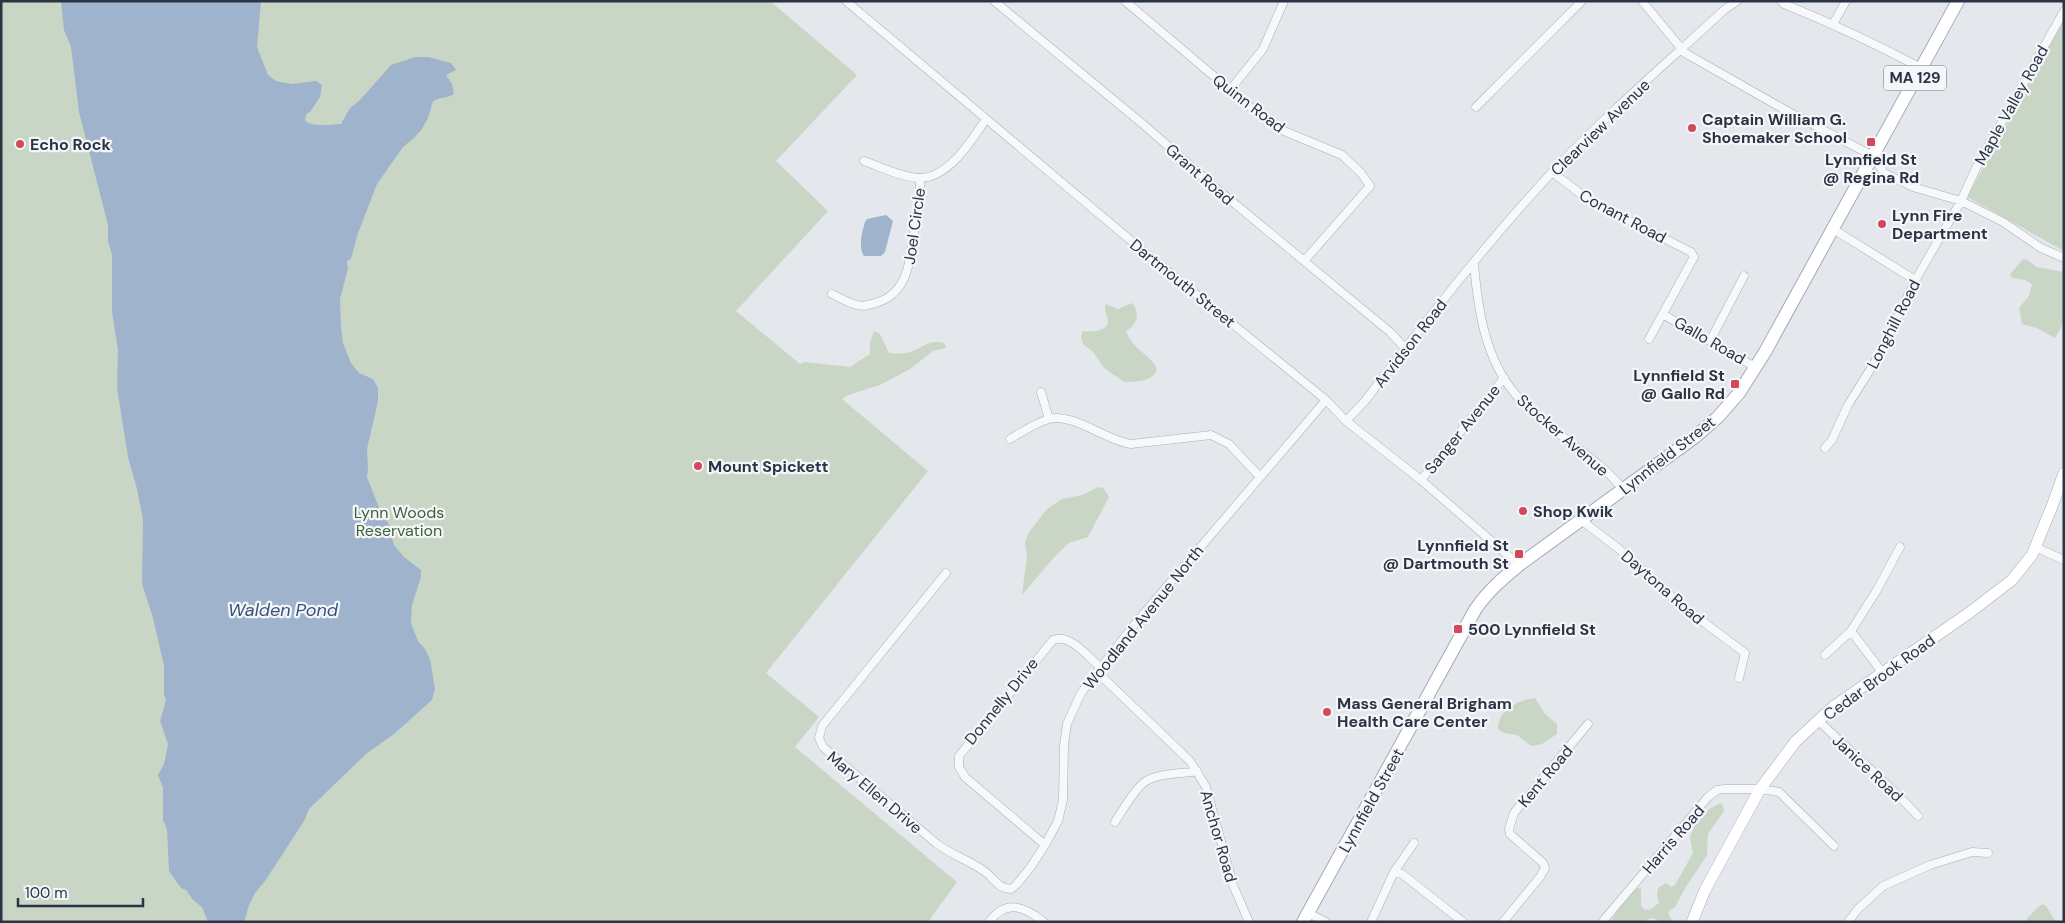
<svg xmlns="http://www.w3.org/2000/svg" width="2065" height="923" viewBox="0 0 2065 923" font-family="'DM Sans',sans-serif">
	<rect width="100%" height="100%" fill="#e4e7ec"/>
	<path fill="#c9d6c5" d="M1,1H770L857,75L776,161L828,211L736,311L800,364L804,362L850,367L870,354V343L874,331L880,334L889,353C896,354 904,354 910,352C923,348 932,337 945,344L946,348L933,351L910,369L880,385L848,395L842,399L928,471L766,673L819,717L795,747L957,882L928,922H1Z
		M2064,20V251L1967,197Z
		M2023,259H2026L2037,267L2064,272V322L2055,338L2037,328L2022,324L2019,308L2029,296L2032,284L2025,280L2012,278L2010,274Z
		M1132,303C1141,314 1137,325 1126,331C1131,348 1152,356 1157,369C1154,382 1135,382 1124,382L1104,368L1093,352L1083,344L1081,337L1083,331C1090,332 1108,332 1108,321C1108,314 1103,312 1106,304L1118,309Z
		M1098,487L1103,488L1109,497L1088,537L1069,543L1057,554L1022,595L1027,556L1025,542L1029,532L1047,509L1062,499L1082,495Z
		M1535,698L1545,714L1557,724V734L1542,744L1531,746L1517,735L1504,733L1498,729C1498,710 1518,700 1535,698Z
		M1722,803L1724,811L1708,834L1707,855L1687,885L1675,907L1669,911L1668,913L1673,922H1662L1653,918L1640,922H1610L1621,905L1637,888L1641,889V906L1645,910L1651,909L1659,903L1657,896L1658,888L1666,883L1672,887L1675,885L1693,853L1690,838C1694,823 1707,807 1722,803Z
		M2042,904L2046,906L2056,922H2027V918Z"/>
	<path fill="#9fb4cc" d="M61,1H261L257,47L268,75L276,81L291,84L316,81L322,85L320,97L310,112L306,114L305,121C314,127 329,125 341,124L350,108L359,101L391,65L415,57H428L451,63L456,70L446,75L452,84L454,94C448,98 441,97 433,101L428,118L422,129L415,137L403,147L377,184L357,236L351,259L347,261L348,268L340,299L341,328L343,343L351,363L359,373L373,379L378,388V401L367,449L368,467L367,477L381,513L388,522L394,545L404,557L421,570V577L412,605L411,623L418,641L425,649L430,659L435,689L432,700L394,734L366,754L309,809L304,821L265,881L255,893L249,905L244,922H208L202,907L193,900L186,890L181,888L169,871L167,829L163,820V788L158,775L164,764L168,744L160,721L166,700L164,694V666L153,618L142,584L143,520L137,489L128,457L117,388L118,350L112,312V255L108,241V225L79,112L71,47L64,30Z
		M886,215L893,221L885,252L881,256H864C858,248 862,232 865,222L867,219Z"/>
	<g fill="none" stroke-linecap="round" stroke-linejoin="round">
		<g stroke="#a9aeb7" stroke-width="9">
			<path id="street" d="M846,1L1154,260L1326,400L1346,421L1421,480L1519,565
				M994,1L1144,125L1217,189L1390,332L1405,348
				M1125,1L1255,111L1284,131L1342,155L1361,173L1370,186L1304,261
				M1642,1L1685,53L1787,111L1873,156L1884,173L1913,187L1961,201L2003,222L2041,248L2064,258
				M1781,1L1784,4C1831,23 1876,44 1921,68
				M1833,24L1846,1
				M1230,90L1263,49L1284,1
				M1476,107L1582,1
				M864,161C881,167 901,177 919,178C948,179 972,140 986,119
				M1552,172L1590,201L1691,252L1694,257L1649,339
				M1833,229L1915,280
				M1474,264C1478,310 1485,360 1517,396C1540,423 1572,442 1599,465C1608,472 1616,481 1623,489
				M832,294C840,298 848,303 857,305C863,307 869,305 875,303C907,295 910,262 914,235C917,216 921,197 920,178
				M1664,315L1755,367
				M1710,341L1744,276
				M1041,392L1049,419
				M1346,421L1365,401C1426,321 1488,240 1558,166C1610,111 1668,62 1724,10L1737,1
				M1010,439C1022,432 1035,423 1049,419C1072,412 1107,441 1131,444L1211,435L1229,444L1260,477
				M1825,448L1832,440L1848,405L1878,357L1916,279L1961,201L1976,168L2064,11
				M1421,480L1504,378
				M1581,520L1619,549L1682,606L1745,653L1739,678
				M2035,547L2064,560
				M946,573L822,726L819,738L823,747L937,844C953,856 972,861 988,874C995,881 1000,889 1011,889L1016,885L1030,868L1045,845L1058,821L1063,800L1064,745L1067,724L1081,693L1134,625L1326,400
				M1851,631L1882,672
				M1825,655L1851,631L1877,590L1900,547
				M1097,672L1190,761L1206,787L1233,885L1249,922
				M1818,720C1851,753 1887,782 1918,816
				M1115,822C1122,811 1135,788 1146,781C1160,773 1181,774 1197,771
				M1045,845L965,777L959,767V756L1053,640C1070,633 1088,657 1100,667
				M1394,872L1402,874L1463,922
				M1308,913L1326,922
				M989,922C1006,899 1024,906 1044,922
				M1371,922L1394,872L1414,843
				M1503,922L1540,877L1545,868L1543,863L1510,834L1509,829L1514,813L1588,724
				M1602,922L1708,797L1717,790L1724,789H1760L1779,792L1834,846
				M1848,922L1858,909L1883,886L1930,865L1972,852L1988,853"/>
		</g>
		<g stroke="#a9aeb7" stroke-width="12">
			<path id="secondary" d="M1692,922L1705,890L1760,789L1796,741L1833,707L1969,613L2012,580L2032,555L2051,509L2064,473"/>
		</g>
		<g stroke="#a3abb8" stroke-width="14">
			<path id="primary" d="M1303,922L1475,610C1487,592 1502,579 1519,565L1695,437L1718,417L1739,393L1765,352L1958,1"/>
		</g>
		<use href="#street" stroke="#f7f8fa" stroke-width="8"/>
		<use href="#secondary" stroke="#fff" stroke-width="11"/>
		<use href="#primary" stroke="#fff" stroke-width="12"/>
	</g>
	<g fill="#d1495b" stroke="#f4f6f9" stroke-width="2">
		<circle cx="1692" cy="128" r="5"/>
		<rect x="1866" y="137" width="10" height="10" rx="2.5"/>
		<circle cx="20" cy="144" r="5"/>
		<circle cx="1882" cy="224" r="5"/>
		<rect x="1730" y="379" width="10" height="10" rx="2.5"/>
		<circle cx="698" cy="466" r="5"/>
		<circle cx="1523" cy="511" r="5"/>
		<rect x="1514" y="549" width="10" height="10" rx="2.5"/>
		<rect x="1453" y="624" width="10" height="10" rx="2.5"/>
		<circle cx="1327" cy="712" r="5"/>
	</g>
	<g text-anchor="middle" stroke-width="4.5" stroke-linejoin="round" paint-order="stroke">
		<rect fill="#f4f6f9" stroke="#676e7b" stroke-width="1" x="1884" y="65.5" width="62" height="25" rx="4"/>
		<g font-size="15" font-weight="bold" fill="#2b3445">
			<text x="1915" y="83">MA 129</text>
		</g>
		<g font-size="16" fill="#2b3445" stroke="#f4f6f9">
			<text transform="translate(1249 103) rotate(37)" y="6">Quinn Road</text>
			<text transform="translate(2011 105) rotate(-61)" y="6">Maple Valley Road</text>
			<text transform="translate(1600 127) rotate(-44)" y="6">Clearview Avenue</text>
			<text transform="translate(1200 174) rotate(41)" y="6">Grant Road</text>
			<text transform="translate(1623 216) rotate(28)" y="6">Conant Road</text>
			<text transform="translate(914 226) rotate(-82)" y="6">Joel Circle</text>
			<text transform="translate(1183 283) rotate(39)" y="6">Dartmouth Street</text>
			<text transform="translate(1893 324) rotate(-63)" y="6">Longhill Road</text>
			<text transform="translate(1710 340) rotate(30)" y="6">Gallo Road</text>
			<text transform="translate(1410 343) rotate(-52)" y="6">Arvidson Road</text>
			<text transform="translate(1462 429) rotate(-51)" y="6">Sanger Avenue</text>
			<text transform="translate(1563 435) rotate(41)" y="6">Stocker Avenue</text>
			<text transform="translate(1667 455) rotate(-38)" y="6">Lynnfield Street</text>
			<text transform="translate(1663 587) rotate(41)" y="6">Daytona Road</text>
			<text transform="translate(1143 617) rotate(-51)" y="6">Woodland Avenue North</text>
			<text transform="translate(1879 677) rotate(-36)" y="6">Cedar Brook Road</text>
			<text transform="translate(1001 701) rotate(-51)" y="6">Donnelly Drive</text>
			<text transform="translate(1868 768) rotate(43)" y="6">Janice Road</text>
			<text transform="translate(1545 776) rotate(-50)" y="6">Kent Road</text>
			<text transform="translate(875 792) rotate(40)" y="6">Mary Ellen Drive</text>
			<text transform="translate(1371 800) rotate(-61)" y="6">Lynnfield Street</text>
			<text transform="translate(1219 836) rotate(74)" y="6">Anchor Road</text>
			<text transform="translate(1673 839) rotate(-49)" y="6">Harris Road</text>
		</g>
		<g font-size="16" font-weight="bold" fill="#2b3445" stroke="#f4f6f9" text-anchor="start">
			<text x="1702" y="125">Captain William G.<tspan x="1702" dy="18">Shoemaker School</tspan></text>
			<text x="30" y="150">Echo Rock</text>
			<text x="1871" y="165" text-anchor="middle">Lynnfield St<tspan x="1871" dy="18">@ Regina Rd</tspan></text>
			<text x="1892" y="221">Lynn Fire<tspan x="1892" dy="18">Department</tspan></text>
			<text x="1725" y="381" text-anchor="end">Lynnfield St<tspan x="1725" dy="18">@ Gallo Rd</tspan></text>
			<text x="708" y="472">Mount Spickett</text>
			<text x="1533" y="517">Shop Kwik</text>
			<text x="1509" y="551" text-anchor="end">Lynnfield St<tspan x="1509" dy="18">@ Dartmouth St</tspan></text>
			<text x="1468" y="635">500 Lynnfield St</text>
			<text x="1337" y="709">Mass General Brigham<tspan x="1337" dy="18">Health Care Center</tspan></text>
		</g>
		<g font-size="16" fill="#3f6138" stroke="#f4f6f9">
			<text x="399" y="518">Lynn Woods<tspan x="399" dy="18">Reservation</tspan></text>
		</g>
		<g font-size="18" font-style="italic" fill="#34527a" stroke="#f4f6f9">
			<text x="283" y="616">Walden Pond</text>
		</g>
	</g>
	<rect width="2065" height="923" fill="none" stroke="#2b3445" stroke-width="5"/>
	<path d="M18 898v8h125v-8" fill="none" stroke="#2b3445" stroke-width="2.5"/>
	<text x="25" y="898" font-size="15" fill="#2b3445" stroke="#f4f6f9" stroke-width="4" paint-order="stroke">100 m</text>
</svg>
